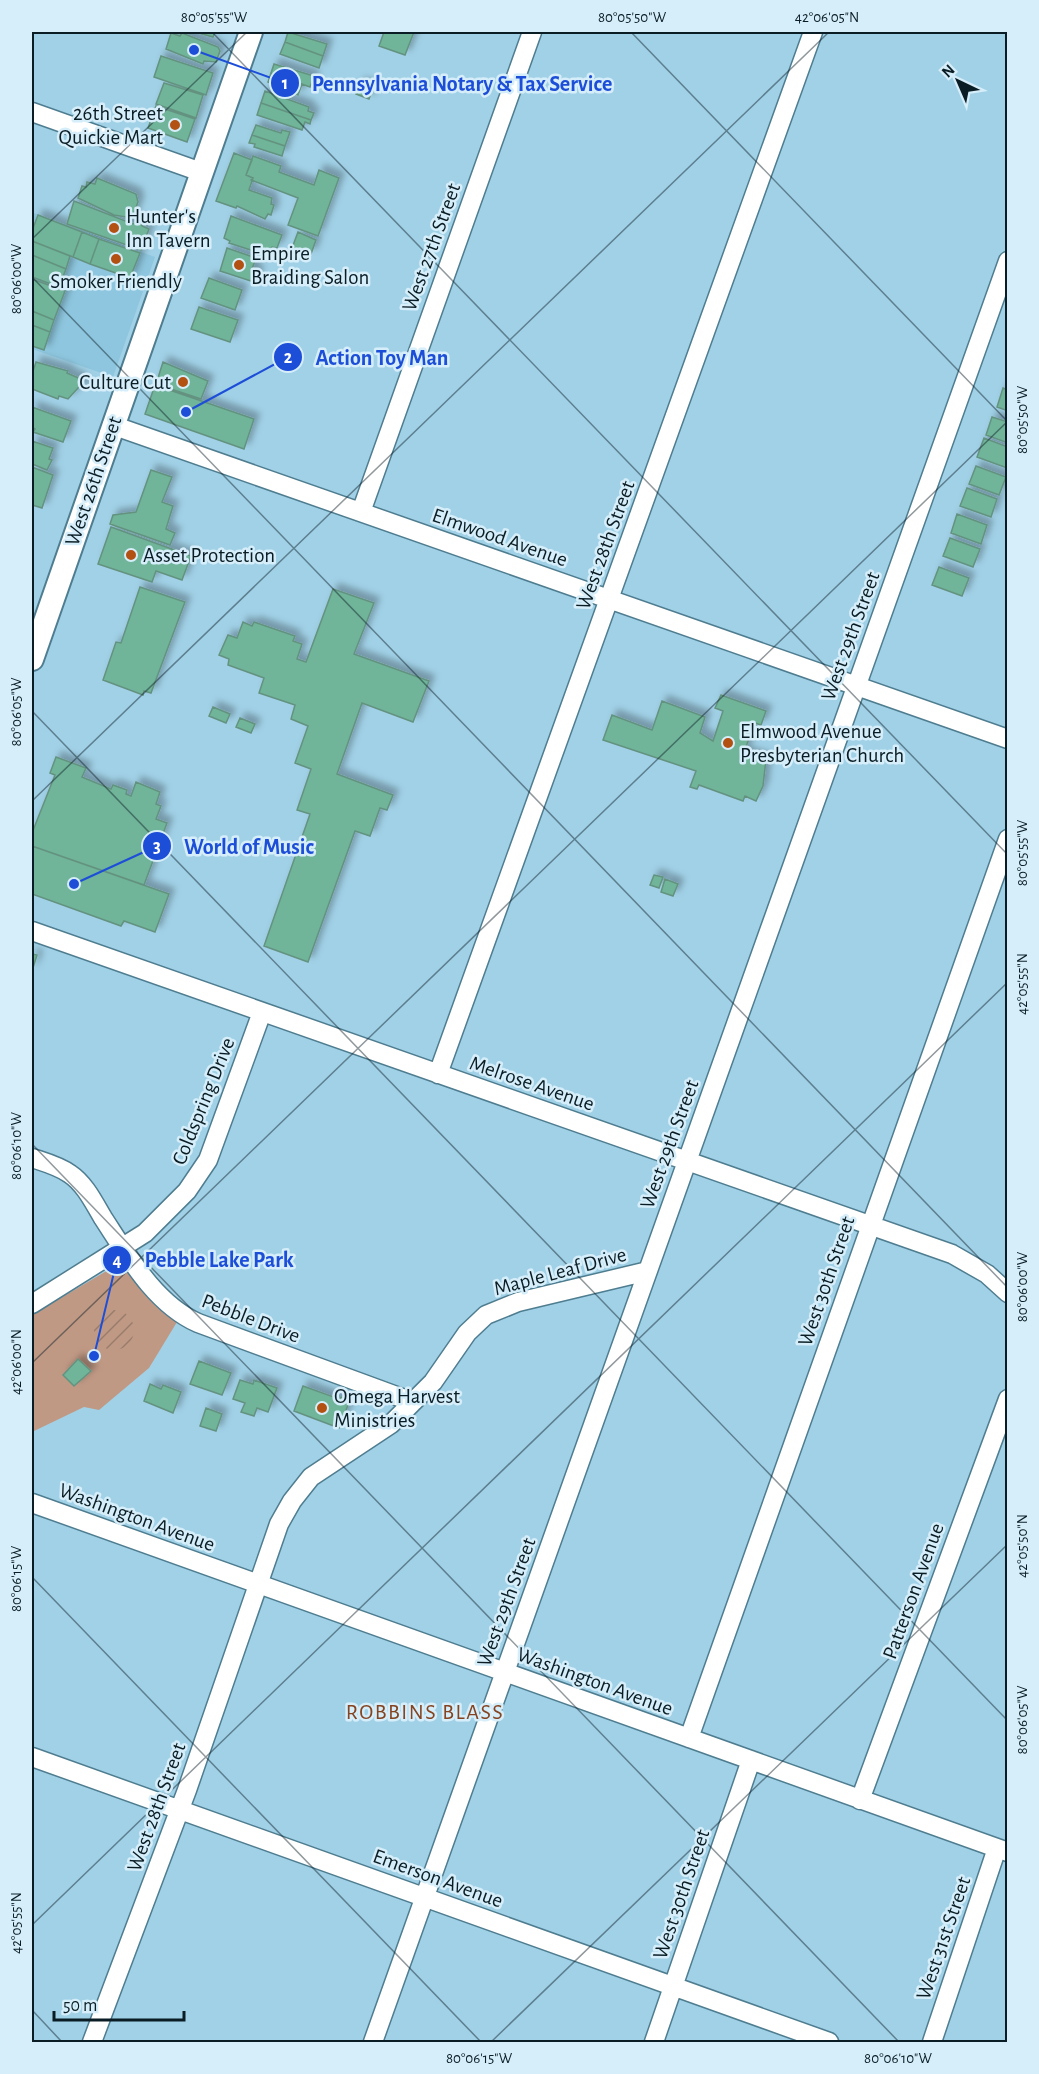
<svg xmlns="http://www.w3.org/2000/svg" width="1039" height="2074" viewBox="0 0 1039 2074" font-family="'Alegreya Sans',sans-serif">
	<defs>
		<pattern id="garden-furrows" width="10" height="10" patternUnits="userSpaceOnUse" patternTransform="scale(1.5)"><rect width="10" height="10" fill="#c09985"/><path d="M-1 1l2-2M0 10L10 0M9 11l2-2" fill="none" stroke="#9a7c6d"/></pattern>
		<filter id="shadow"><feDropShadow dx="5.5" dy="-5.5" stdDeviation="3" flood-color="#0004"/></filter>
	</defs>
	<rect width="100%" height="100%" fill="#a1d1e7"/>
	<path fill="#8dc6de" d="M34,213L155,257L113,377L32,349V221Z"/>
	<path fill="#c09985" d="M120,1263C137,1270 156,1307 177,1322L149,1368L99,1410L84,1407L32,1432V1315Z"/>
	<path fill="url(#garden-furrows)" d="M94 1330a20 20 0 1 1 40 0a20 20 0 1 1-40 0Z"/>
	<path fill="#6fb499" stroke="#649380" stroke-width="1.5" filter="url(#shadow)" d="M195,32H215L213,37Z
		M288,32L327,44L323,56L285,42Z
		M384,32H414L405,55L379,46Z
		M171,33L180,36L182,33L218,47L220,51L216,62L204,61L203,64L166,49Z
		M285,42L323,56L319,68L280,54Z
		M161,56L213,73L206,95L154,77Z
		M274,64L314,76L310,87L271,73Z
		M271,73L302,84L298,95L268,82Z
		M164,83L203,95L196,118L156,104Z
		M360,83L373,88L369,99L356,94Z
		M265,91L309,107L308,111L314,113L311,120L261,103Z
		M261,103L311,120L310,124L305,122L302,130L257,115Z
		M156,106L195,119L187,142L148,128Z
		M256,125L281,133L282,130L290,132L285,146L252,135Z
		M252,135L285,146L282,156L254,147L255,144L249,143Z
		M234,153L252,160L246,175L253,178L249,190L272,198L271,204L274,205L271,215L268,214L265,219L237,206L236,208L216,201Z
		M253,156L281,166L279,172L314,185L319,170L339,178L318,236L288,225L298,198L251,180L253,178L246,175Z
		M97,178L136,194L138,202L132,218L114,215L78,198L82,186L86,187L87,182L95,184Z
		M74,201L133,224L139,220L142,226L149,229L141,250L67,224Z
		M38,215L82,232L73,257L32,241V231Z
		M231,216L282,235L277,248L272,247L269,256L229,243L230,241L224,238Z
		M82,232L99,239L90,264L73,257Z
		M298,232L316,240L311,254L292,248Z
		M99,239L140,253L130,278L90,264Z
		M32,241L70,256L66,269L32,255Z
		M227,248L256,258L252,269L258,271L254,282L220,271Z
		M32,255L66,269L59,287L32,277Z
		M209,278L242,290L235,310L201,298Z
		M32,279L65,291L54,320L32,311Z
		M199,307L238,320L230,342L191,329Z
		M32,311L54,320L50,332L32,325Z
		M32,325L50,332L44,350L32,346Z
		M36,362L68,371L67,373L81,379L80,383L86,386L85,390L79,387L68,399L59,396L58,399L32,389V374Z
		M163,362L208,381L201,399L156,384Z
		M155,385L254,419L244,449L145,414Z
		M1003,388L1008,390V411L997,407Z
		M32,407L71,421L63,442L33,432L35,429L32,427Z
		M992,417L1008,422V443L986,435Z
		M984,438L1008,447L1007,468L977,457Z
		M32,441L53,448L49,459L52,460L47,470L32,464Z
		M976,466L1006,477L999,495L969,484Z
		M32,467L53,475L42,508L32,505Z
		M151,470L172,477L162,502L173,506L166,529L175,533L170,545L110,524L113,515L136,512Z
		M967,488L997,499L991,517L960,506Z
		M957,514L987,525L981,544L951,533Z
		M111,527L191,556L182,580L156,571L152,582L98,564Z
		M950,538L980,549L973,567L943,556Z
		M939,567L969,578L962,596L932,585Z
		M140,587L185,602L151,693L144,691L143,695L103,680L116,642L121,643Z
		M333,589L374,603L354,654L429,681L413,722L362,703L337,774L393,795L387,810L380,808L370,836L355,831L308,962L264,946L310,814L297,810L311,769L295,763L308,726L291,719L295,705L259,693L264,678L228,665L229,659L219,655L228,635L237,638L243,622L252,626L254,622L295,636L293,641L302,644L297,659L306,662Z
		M721,695L766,711L761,725L755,723L744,752L766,759L763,786L756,801L745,796L743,801L699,785L697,789L690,787L696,771L603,740L612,715L652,730L662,701L705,717L700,733L713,741L723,711L715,708Z
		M213,707L230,714L226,723L209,716Z
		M240,718L255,724L251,733L236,727Z
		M56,757L86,768L82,777L111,789L113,785L127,790L126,794L131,796L136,782L160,792L156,804L161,806L156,819L167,823L144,885L32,846V833L55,775L50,773Z
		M32,846L169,894L155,932L124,921L121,926L32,894Z
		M654,875L663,877L659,888L650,885Z
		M665,879L678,884L673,896L661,892Z
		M32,954L37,955L32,971Z
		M78,1359L91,1371L74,1386L63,1375Z
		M199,1361L231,1373L222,1395L190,1384Z
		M240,1380L253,1384L254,1380L277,1388L268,1412L257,1408L254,1416L241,1412L245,1403L233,1399Z
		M150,1384L161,1389L163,1385L181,1392L173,1413L144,1401Z
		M303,1386L339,1399L341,1397L350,1400L339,1428L294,1411Z
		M206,1408L222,1414L216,1431L200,1426Z"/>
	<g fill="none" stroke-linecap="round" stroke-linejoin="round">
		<g stroke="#4f7d90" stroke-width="21">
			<path id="minor" d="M32,112L201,172
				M112,425L1008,739
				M361,512L532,32
				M32,931L952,1254L987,1274L1008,1293
				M438,1074L813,32
				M32,1158C44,1162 59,1166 70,1174C85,1184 94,1203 103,1218C128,1256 155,1304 198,1323L413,1402
				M32,1304L145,1233L187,1191L208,1160L262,1012
				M32,1503L1008,1852
				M689,1738L1008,839
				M32,1757L829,2042
				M860,1800L1008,1399
				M92,2042L187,1790L279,1524L292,1501L311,1477L391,1424L433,1382L467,1333L486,1315L518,1302L648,1271
				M373,2042L1008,261
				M654,2042L751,1760
				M932,2042L997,1848"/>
		</g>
		<g stroke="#4f7d90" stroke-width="26">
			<path id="major" d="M32,659L251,32"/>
		</g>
		<use href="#minor" stroke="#fff" stroke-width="18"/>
		<use href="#major" stroke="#fff" stroke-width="22"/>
	</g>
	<path fill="none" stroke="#0a1d25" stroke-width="1.5" stroke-opacity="0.45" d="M212,32L1008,855M631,32L1008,422M32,239L247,32M32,277L1008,1288M32,711L1008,1721M32,801L829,32M32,1144L899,2042M32,1363L1008,421M32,1577L481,2042M32,1925L1008,982M32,2010L62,2042M491,2042L1008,1544"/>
	<g fill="#b35112" stroke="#d6eef9" stroke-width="2">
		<circle cx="175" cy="125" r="6"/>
		<circle cx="114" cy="228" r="6"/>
		<circle cx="116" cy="259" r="6"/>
		<circle cx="239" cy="265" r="6"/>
		<circle cx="183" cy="382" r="6"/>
		<circle cx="131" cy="555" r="6"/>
		<circle cx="728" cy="743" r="6"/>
		<circle cx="322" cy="1408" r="6"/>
	</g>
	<g text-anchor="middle" stroke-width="5" stroke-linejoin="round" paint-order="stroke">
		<g font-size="21" fill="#0a1d25" stroke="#d6eef9" text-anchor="start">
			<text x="163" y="120" text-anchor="end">26th Street<tspan x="163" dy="24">Quickie Mart</tspan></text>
			<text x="126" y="223">Hunter's<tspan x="126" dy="24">Inn Tavern</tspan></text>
			<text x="251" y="260">Empire<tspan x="251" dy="24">Braiding Salon</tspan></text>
			<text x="116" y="288" text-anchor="middle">Smoker Friendly</text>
			<text x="171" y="389" text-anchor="end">Culture Cut</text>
			<text x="143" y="562">Asset Protection</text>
			<text x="740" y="738">Elmwood Avenue<tspan x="740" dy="24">Presbyterian Church</tspan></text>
			<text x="334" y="1403">Omega Harvest<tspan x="334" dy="24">Ministries</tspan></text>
		</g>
		<g font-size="21" fill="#0a1d25" stroke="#d6eef9">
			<text transform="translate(431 247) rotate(-70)" y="7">West 27th Street</text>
			<text transform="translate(93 481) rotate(-71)" y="7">West 26th Street</text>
			<text transform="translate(500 537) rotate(19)" y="7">Elmwood Avenue</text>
			<text transform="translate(605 545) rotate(-70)" y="7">West 28th Street</text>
			<text transform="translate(850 636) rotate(-70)" y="7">West 29th Street</text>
			<text transform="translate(532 1083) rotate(19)" y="7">Melrose Avenue</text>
			<text transform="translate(203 1101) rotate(-68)" y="7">Coldspring Drive</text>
			<text transform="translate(669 1144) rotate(-70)" y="7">West 29th Street</text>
			<text transform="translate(560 1271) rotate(-15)" y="7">Maple Leaf Drive</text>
			<text transform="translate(826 1281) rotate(-71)" y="7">West 30th Street</text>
			<text transform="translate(251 1318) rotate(21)" y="7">Pebble Drive</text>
			<text transform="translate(137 1517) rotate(20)" y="7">Washington Avenue</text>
			<text transform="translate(913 1591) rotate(-70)" y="7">Patterson Avenue</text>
			<text transform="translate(506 1602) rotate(-70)" y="7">West 29th Street</text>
			<text transform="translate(595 1681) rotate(20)" y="7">Washington Avenue</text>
			<text transform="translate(156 1807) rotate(-70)" y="7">West 28th Street</text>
			<text transform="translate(438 1878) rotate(20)" y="7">Emerson Avenue</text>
			<text transform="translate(681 1894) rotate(-71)" y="7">West 30th Street</text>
			<text transform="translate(943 1938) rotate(-71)" y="7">West 31st Street</text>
		</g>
		<g font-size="22" letter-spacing="1.5" fill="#844321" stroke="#d6eef9">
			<text x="425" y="1719">ROBBINS BLASS</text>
		</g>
	</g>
	<path fill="none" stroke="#1d4ed8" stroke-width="2" d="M194 50L285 83M186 412L288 357M74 884L157 846M94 1356L117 1260"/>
	<g fill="#1d4ed8" stroke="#d6eef9" stroke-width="2">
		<circle cx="194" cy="50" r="6"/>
		<circle cx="186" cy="412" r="6"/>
		<circle cx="74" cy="884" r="6"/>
		<circle cx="94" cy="1356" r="6"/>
		<circle cx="285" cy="83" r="15"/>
		<circle cx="288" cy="357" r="15"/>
		<circle cx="157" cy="846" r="15"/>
		<circle cx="117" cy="1260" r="15"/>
	</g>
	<g font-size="18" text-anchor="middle" font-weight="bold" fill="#fff">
		<text x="285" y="89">1</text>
		<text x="288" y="363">2</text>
		<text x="157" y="852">3</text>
		<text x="117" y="1266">4</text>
	</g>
	<g font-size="22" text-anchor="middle" font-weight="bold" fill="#1d4ed8" stroke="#d6eef9" stroke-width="5" stroke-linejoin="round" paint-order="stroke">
		<text x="462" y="91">Pennsylvania Notary &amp; Tax Service</text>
		<text x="382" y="365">Action Toy Man</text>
		<text x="249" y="854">World of Music</text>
		<text x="219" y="1267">Pebble Lake Park</text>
	</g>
	<rect width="1039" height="2074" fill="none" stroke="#d6eef9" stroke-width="66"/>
	<g transform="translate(958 81) rotate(316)" stroke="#d6eef9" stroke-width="4.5" paint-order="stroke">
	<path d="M0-4.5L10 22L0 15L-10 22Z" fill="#0a1d25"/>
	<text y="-9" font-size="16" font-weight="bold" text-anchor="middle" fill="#0a1d25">N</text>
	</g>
	<path d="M54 2011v9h130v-9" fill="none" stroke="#0a1d25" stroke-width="3"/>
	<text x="63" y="2011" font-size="18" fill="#0a1d25" stroke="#d6eef9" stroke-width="4.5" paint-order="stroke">50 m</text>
	<rect x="33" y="33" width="973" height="2008" fill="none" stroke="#0a1d25" stroke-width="2"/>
	<g font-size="15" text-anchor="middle" fill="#0a1d25">
		<text x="214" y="22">80°05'55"W</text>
		<text x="632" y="22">80°05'50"W</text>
		<text x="827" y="22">42°06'05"N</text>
		<text transform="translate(16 279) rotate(-90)" y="5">80°06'00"W</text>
		<text transform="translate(1022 420) rotate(-90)" y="5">80°05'50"W</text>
		<text transform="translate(16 712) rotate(-90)" y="5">80°06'05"W</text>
		<text transform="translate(1022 853) rotate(-90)" y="5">80°05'55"W</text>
		<text transform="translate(1022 984) rotate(-90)" y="5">42°05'55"N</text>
		<text transform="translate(16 1146) rotate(-90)" y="5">80°06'10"W</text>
		<text transform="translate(1022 1287) rotate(-90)" y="5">80°06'00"W</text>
		<text transform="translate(16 1362) rotate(-90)" y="5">42°06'00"N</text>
		<text transform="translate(1022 1546) rotate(-90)" y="5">42°05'50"N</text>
		<text transform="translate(16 1579) rotate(-90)" y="5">80°06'15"W</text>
		<text transform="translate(1022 1720) rotate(-90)" y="5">80°06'05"W</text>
		<text transform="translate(16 1923) rotate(-90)" y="5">42°05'55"N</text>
		<text x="479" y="2063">80°06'15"W</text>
		<text x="898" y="2063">80°06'10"W</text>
	</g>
</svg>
